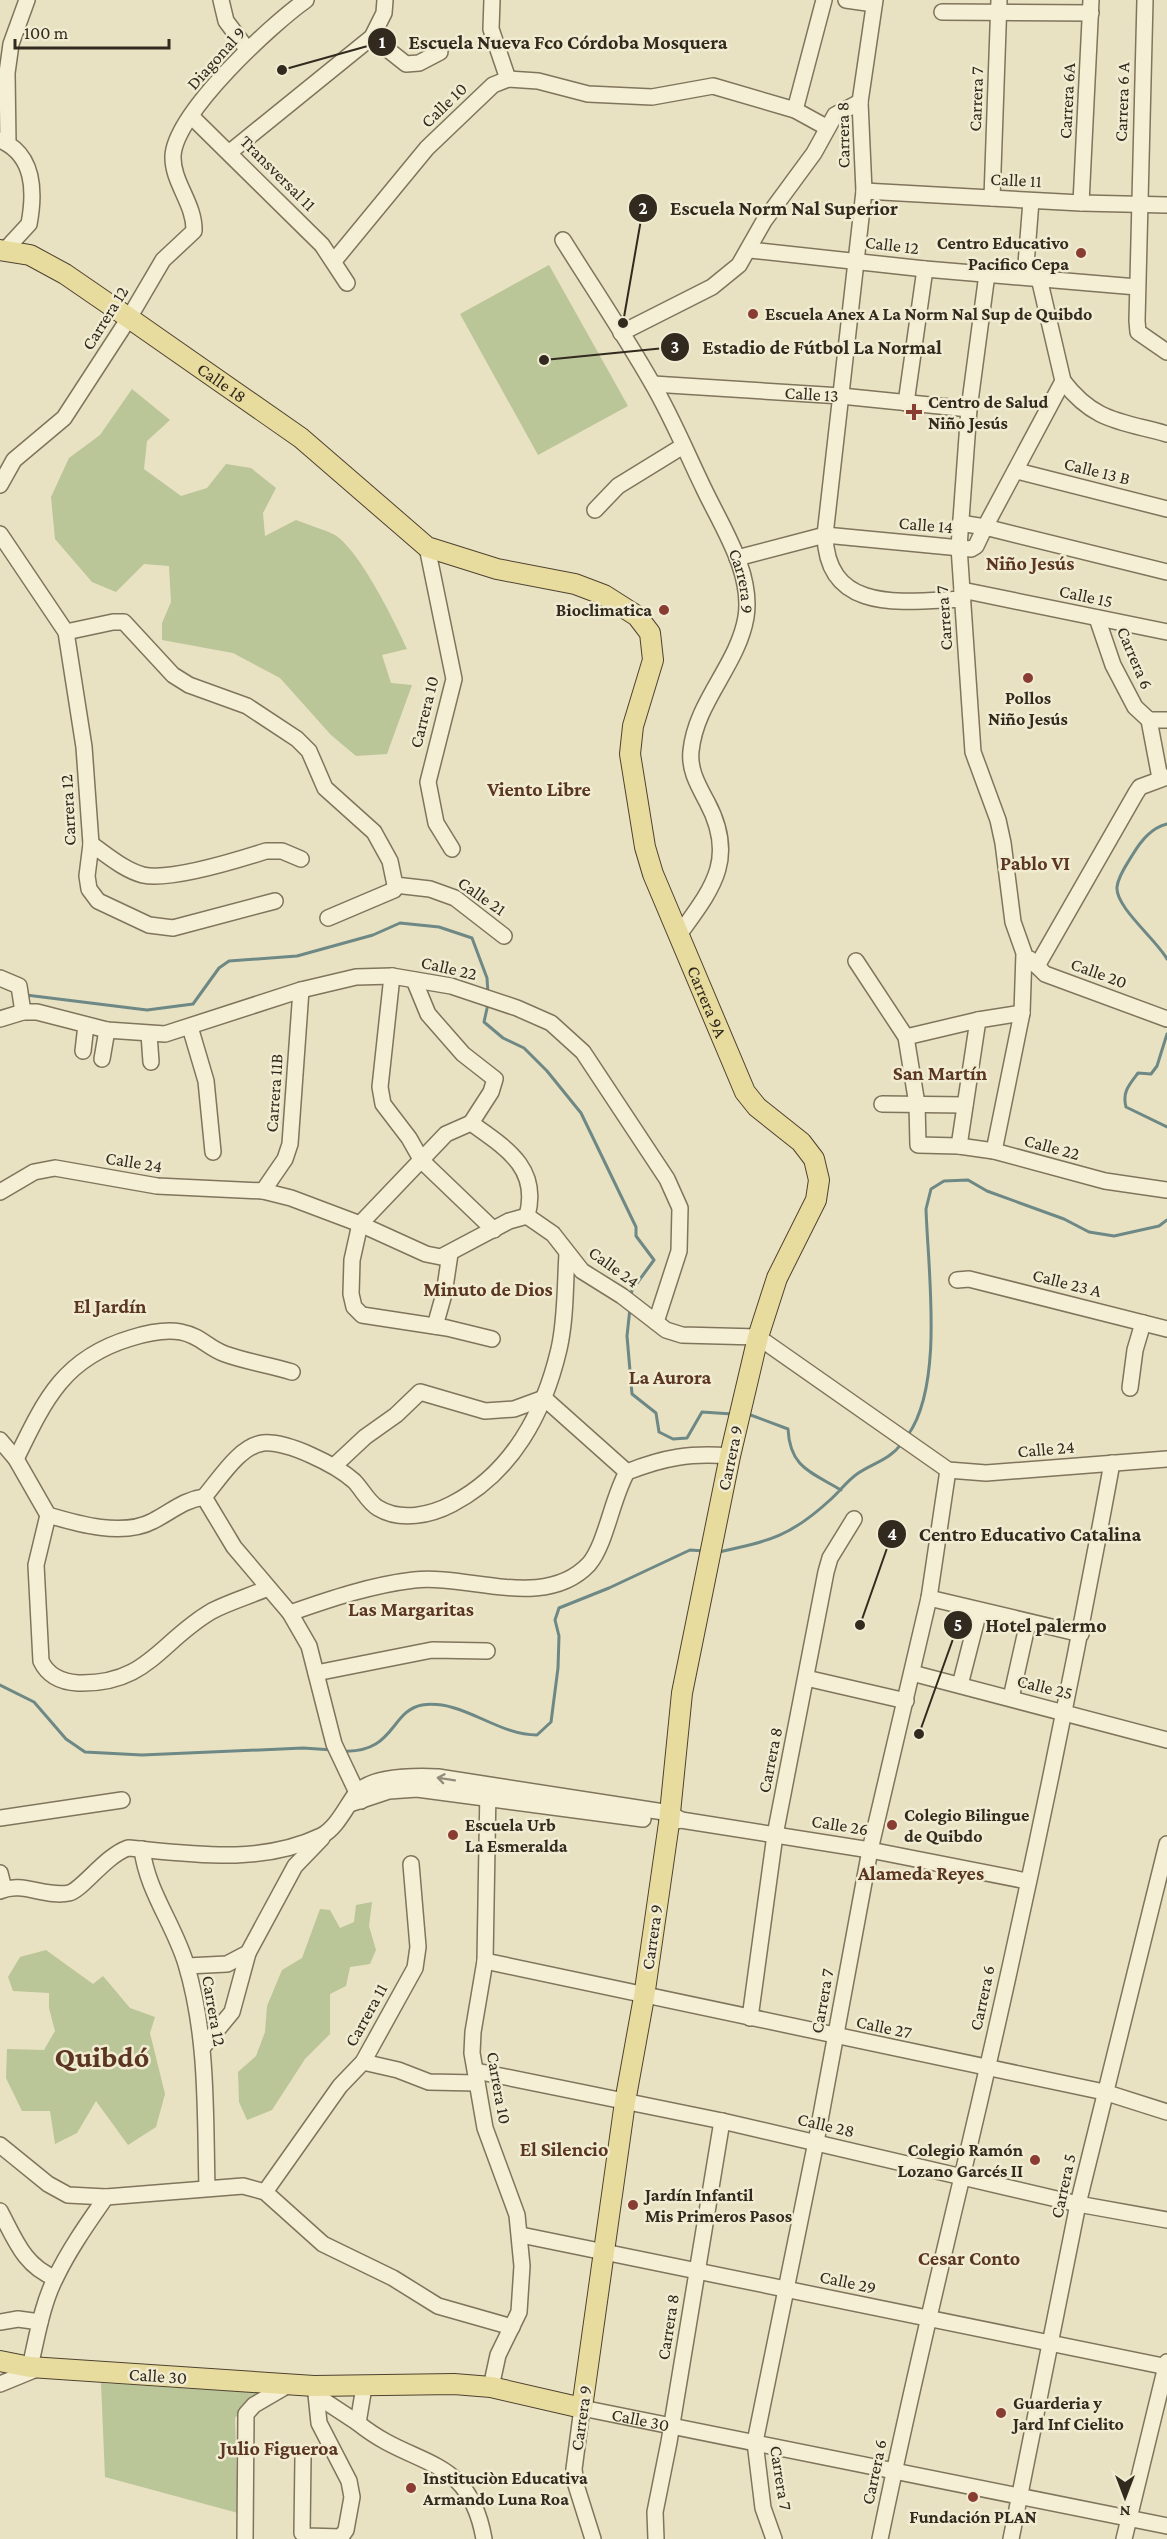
<svg xmlns="http://www.w3.org/2000/svg" width="1167" height="2539" viewBox="0 0 1167 2539" font-family="'Crimson Pro',serif">
	<rect width="100%" height="100%" fill="#e8e2c3"/>
	<path fill="#bac598" d="M549,265L628,406L538,455L460,314Z
		M132,389L170,420L147,441L144,469L181,496L207,488L226,464L251,468L276,488L263,513L265,536L296,520C308,525 323,529 335,535C360,551 395,622 407,649L382,655L391,683L412,685L387,754L356,756L331,735L280,678L233,653L162,640V623L171,602L169,566L144,564L116,592L92,582L55,539L51,497L69,458L100,435Z
		M372,1902L369,1926L376,1950L370,1964L350,1967L346,1986L330,1994V2034L305,2059L272,2110L247,2120L239,2102L238,2072L256,2056L265,2032L267,2006L282,1970L302,1958L320,1909L330,1910L340,1928L354,1922L356,1905Z
		M46,1950L93,1984L103,1976L130,2008L155,2017L150,2033L165,2094L156,2127L128,2145L96,2101L77,2133L55,2144L50,2111H22L6,2078L7,2049L44,2050L55,2031L49,2008V1993L13,1991L8,1977L20,1957Z
		M101,2383L258,2393L235,2418L238,2513L105,2477Z"/>
	<g fill="none" stroke-linecap="round" stroke-linejoin="round">
		<path stroke="#6d8885" stroke-width="3" d="M1167,824C1151,828 1141,841 1133,854C1127,864 1118,876 1117,887C1115,907 1157,940 1167,959
			M26,995L147,1010L193,1004L219,968L229,961L297,956L373,935L400,923L439,927L472,938L487,978L488,994
			M488,1004L484,1022L503,1038L524,1048L547,1071L581,1113L636,1227V1236L654,1260L632,1290L631,1296
			M1167,1034L1157,1066L1151,1074L1138,1073C1129,1085 1122,1092 1126,1107L1167,1127
			M630,1308L627,1336L632,1394L656,1413L659,1432L673,1439L687,1438L702,1412L732,1414
			M748,1414L788,1429C790,1468 811,1472 841,1490
			M908,1435C944,1384 928,1271 926,1209L931,1189L944,1181L968,1180L987,1191L1064,1219L1089,1232L1114,1236L1159,1226L1167,1220
			M719,1552C770,1541 791,1536 830,1500C839,1492 847,1481 857,1474C873,1463 890,1460 902,1443
			M0,1685L34,1702L66,1739L85,1752L142,1755L303,1748L333,1750
			M342,1751C395,1754 390,1711 422,1705C463,1699 496,1735 537,1735L551,1722L558,1668L559,1636L555,1620L559,1608L609,1588L690,1550L704,1551"/>
		<g stroke="#80745c" stroke-width="18">
			<g id="minor">
				<path d="M221,0L226,21L247,49"/>
				<path d="M492,0L491,29L508,79"/>
				<path d="M846,0L874,4"/>
				<path d="M875,0L860,102L864,191L825,535C827,616 907,601 963,599"/>
				<path d="M1145,0L1137,321L1138,332L1167,352"/>
				<path d="M942,12L1091,13"/>
				<path d="M372,37L406,64L419,63L440,52"/>
				<path d="M795,110L824,0"/>
				<path d="M191,116L322,245L347,283"/>
				<path d="M0,140C35,155 35,192 29,224L6,249"/>
				<path d="M8,144L7,73L11,44L27,0"/>
				<path d="M230,152L372,37L384,13L385,0"/>
				<path d="M864,191L1081,203L1167,205"/>
				<path d="M992,198L999,0"/>
				<path d="M1081,203L1091,0"/>
				<path id="s1" d="M563,240C593,288 624,334 652,383C672,417 687,454 704,489C722,527 753,573 746,617C738,665 696,701 691,751C689,770 698,785 707,802C738,860 711,890 678,936"/>
				<path d="M750,250L925,269L1137,287"/>
				<path d="M334,261L427,148L493,85L508,79L538,81L588,94L652,97L713,86L795,110L826,127"/>
				<path d="M987,274L969,409L959,547L973,752L998,820L1003,843L1013,922L1024,953L1022,1013L994,1151"/>
				<path d="M1025,277L1031,201"/>
				<path d="M621,333L712,287L739,265L764,221L814,153L835,115L860,102"/>
				<path d="M1063,381C1094,422 1121,421 1167,434"/>
				<path id="s2" d="M653,384L841,396L969,409"/>
				<path d="M906,403L925,269"/>
				<path d="M1017,471L1167,509"/>
				<path d="M0,485L14,460L64,418L129,318L163,260L194,231C195,204 172,182 173,156C175,113 272,24 306,0"/>
				<path d="M595,510L618,486L683,446"/>
				<path d="M960,523L985,527L1063,381L1039,278"/>
				<path d="M0,534L66,632L84,747L91,844L87,876L89,889L98,901L149,925L173,928L275,901"/>
				<path d="M427,547L454,679L428,782L436,823L452,849"/>
				<path d="M737,558L825,535L971,549L976,546L985,527L1167,572"/>
				<path d="M962,590L1167,632"/>
				<path d="M1097,618L1113,665L1135,707L1149,720L1160,778"/>
				<path d="M66,632L113,622H124L173,675L189,685L247,706L297,739L309,751L325,788L374,832L390,861L395,885L430,889L455,898L504,936"/>
				<path d="M1149,720H1167"/>
				<path d="M91,844C107,855 124,870 143,875C170,881 238,860 266,851H282L301,859"/>
				<path d="M328,918L394,890L397,886"/>
				<path d="M1030,959L1045,974L1167,1019"/>
				<path d="M856,961L906,1037L917,1104L918,1145L959,1146L994,1151L1105,1181L1167,1190"/>
				<path d="M1037,966L1136,793L1140,787L1167,777"/>
				<path d="M392,976L380,1087L383,1104L409,1138L422,1161L494,1230"/>
				<path d="M0,978L19,986L23,1012"/>
				<path d="M414,980L428,1014L463,1054L495,1079L491,1092L471,1123"/>
				<path d="M0,1019L23,1012H37L107,1030L165,1034L301,990L356,977L392,976L451,986L517,1008L551,1023L583,1052L667,1179L680,1208L679,1251L656,1322"/>
				<path d="M190,1027L206,1081L213,1152"/>
				<path d="M149,1034L151,1062"/>
				<path d="M906,1037L978,1020L1022,1013"/>
				<path d="M83,1051L86,1025"/>
				<path d="M102,1059L107,1030"/>
				<path d="M882,1104L965,1105"/>
				<path d="M959,1146L978,1020"/>
				<path d="M263,1191L285,1159L290,1144L301,990"/>
				<path d="M0,1192L34,1172L55,1168L157,1186L263,1191L291,1198L360,1224L426,1254L441,1257L509,1221L527,1216L553,1234L582,1271L622,1296L666,1330L682,1335L758,1337L948,1470L986,1473L1167,1459"/>
				<path d="M957,1280L969,1279L1167,1329"/>
				<path d="M435,1326L444,1294L450,1254"/>
				<path d="M492,1339L447,1328L362,1315L354,1307L351,1294L352,1260L360,1224L446,1134L471,1123C506,1148 540,1168 527,1216"/>
				<path d="M1130,1388L1135,1350L1143,1323"/>
				<path d="M0,1440L16,1459L48,1515C78,1524 123,1537 153,1521C171,1512 183,1500 204,1497C219,1480 239,1446 263,1443C288,1441 336,1465 354,1481C362,1489 368,1502 378,1508C401,1522 431,1515 452,1504C512,1473 544,1413 559,1349C566,1318 565,1285 567,1254"/>
				<path d="M16,1459C45,1399 64,1358 131,1338C147,1333 165,1329 181,1332C201,1336 208,1348 225,1354C247,1362 270,1365 292,1372"/>
				<path d="M334,1466L365,1437L396,1415L420,1392L485,1411L514,1409L544,1398L627,1472"/>
				<path d="M204,1497L234,1547L290,1613L309,1646L334,1744L361,1801"/>
				<path d="M48,1515L36,1565L41,1661C48,1676 61,1682 78,1683C148,1685 160,1641 212,1611C229,1602 250,1596 268,1588"/>
				<path d="M929,1598L1081,1634"/>
				<path d="M290,1613C330,1599 371,1585 414,1580C469,1574 545,1611 589,1564C606,1544 612,1498 627,1472C665,1457 690,1453 730,1456"/>
				<path d="M316,1673L432,1650L487,1651"/>
				<path d="M912,1673L1167,1740"/>
				<path d="M806,1678L906,1701"/>
				<path d="M960,1685L979,1611"/>
				<path d="M1011,1698L1028,1622"/>
				<path d="M488,1788L485,1961L473,2032L472,2053L485,2128L517,2215L522,2266L519,2312L498,2355L491,2387"/>
				<path d="M350,1804L389,1791L417,1789L643,1819"/>
				<path d="M0,1818L122,1800"/>
				<path d="M672,1822L681,1820L870,1850L1027,1881"/>
				<path d="M142,1849C147,1891 174,1924 186,1964C208,2037 205,2114 207,2188"/>
				<path d="M0,1873L4,1889"/>
				<path d="M0,1891C22,1881 46,1898 69,1893C82,1890 105,1856 128,1848C192,1854 260,1865 321,1836C336,1829 346,1807 355,1795C369,1775 416,1776 438,1777L670,1813L681,1820"/>
				<path d="M485,1961L1104,2092L1167,2112"/>
				<path d="M187,1966L227,1964L248,1953L295,1866L322,1838"/>
				<path d="M750,2018L775,1835L826,1572L830,1558L854,1519"/>
				<path d="M203,2047L232,2012L248,1953"/>
				<path d="M363,2062L398,2070L429,2082L477,2083"/>
				<path d="M476,2071L722,2121L1078,2204L1167,2220"/>
				<path d="M0,2145L48,2184L68,2195L106,2197L243,2186L265,2192L323,2244L393,2278L438,2306L512,2327"/>
				<path d="M265,2192L340,2086L363,2062L415,1968L418,1947L411,1864"/>
				<path d="M0,2211C15,2239 24,2266 55,2278"/>
				<path d="M521,2235L1167,2367"/>
				<path d="M0,2322L18,2319L40,2322"/>
				<path d="M30,2367C37,2337 42,2304 56,2277C70,2248 88,2223 106,2197"/>
				<path d="M0,2384L39,2368"/>
				<path d="M364,2387L358,2423C414,2469 469,2453 484,2539"/>
				<path d="M315,2389L320,2398L358,2423"/>
				<path d="M303,2457L302,2533L306,2536L341,2537L346,2530L352,2497L349,2481L319,2423L316,2394"/>
				<path d="M245,2539L246,2414L254,2405L290,2384"/>
				<path id="s3" d="M593,2539L576,2485L574,2469L582,2408L1167,2526"/>
				<path d="M656,2539L655,2512L669,2442L722,2121"/>
				<path d="M774,2539L763,2508L755,2442L816,2142L870,1850L929,1598L948,1470"/>
				<path d="M880,2539C905,2418 933,2298 962,2177C1018,1941 1068,1702 1112,1463"/>
				<path d="M1011,2539L1078,2204L1167,1844"/>
				<path d="M1124,2539L1167,2362"/>
			</g>
		</g>
		<g stroke="#4e4230" stroke-width="22">
			<g id="major">
				<path id="s4" d="M0,250L30,255L65,274L129,318L301,438L427,547L497,569L575,584L604,595L637,616L650,633L653,660L633,726L630,754L645,847L653,874L745,1092L757,1107L801,1142L814,1159L819,1180L816,1200L777,1278L758,1337L730,1456L682,1693L669,1823L644,1997L625,2102L582,2408L491,2387L454,2384L314,2386L30,2367L0,2361"/>
			</g>
		</g>
		<use href="#minor" stroke="#f4efd5" stroke-width="15"/>
		<use href="#major" stroke="#e8db9e" stroke-width="20"/>
	</g>
	<defs><path id="oneway-shaft" d="M-6 0H5M1.5-3L5.5 0L1.5 3" fill="none" stroke-width="1.6" stroke-linecap="round" stroke-linejoin="round" transform="scale(1.5)"/></defs>
	<use stroke="#938c7a" href="#oneway-shaft" transform="translate(446 1779) rotate(-171)"/>
	<g fill="#893d32" stroke="#f1ecd1" stroke-width="2">
		<circle cx="1081" cy="253" r="6"/>
		<circle cx="753" cy="314" r="6"/>
		<path d="M911 403h6v6h6v6h-6v6h-6v-6h-6v-6h6z"/>
		<circle cx="664" cy="610" r="6"/>
		<circle cx="1028" cy="678" r="6"/>
		<circle cx="892" cy="1825" r="6"/>
		<circle cx="453" cy="1835" r="6"/>
		<circle cx="1035" cy="2160" r="6"/>
		<circle cx="633" cy="2205" r="6"/>
		<circle cx="1001" cy="2413" r="6"/>
		<circle cx="411" cy="2488" r="6"/>
		<circle cx="973" cy="2497" r="6"/>
	</g>
	<g text-anchor="middle" stroke-width="5" stroke-linejoin="round" paint-order="stroke">
		<g font-size="18" fill="#322a1e" stroke="#f1ecd1">
			<text transform="translate(216 58) rotate(-48)" y="6">Diagonal 9</text>
			<text transform="translate(976 99) rotate(-88)" y="6">Carrera 7</text>
			<text transform="translate(1067 101) rotate(-87)" y="6">Carrera 6A</text>
			<text transform="translate(1122 102) rotate(-88)" y="6">Carrera 6 A</text>
			<text transform="translate(444 105) rotate(-44)" y="6">Calle 10</text>
			<text transform="translate(843 135) rotate(-91)" y="6">Carrera 8</text>
			<text transform="translate(278 173) rotate(45)" y="6">Transversal 11</text>
			<text transform="translate(1016 180) rotate(3)" y="6">Calle 11</text>
			<text transform="translate(892 245) rotate(7)" y="6">Calle 12</text>
			<text transform="translate(105 318) rotate(-58)" y="6">Carrera 12</text>
			<text dy="6" stroke="none"><textPath href="#s4" startOffset="261">Calle 18</textPath></text>
			<text dy="6" stroke="none"><textPath href="#s2" startOffset="159">Calle 13</textPath></text>
			<text transform="translate(1097 471) rotate(14)" y="6">Calle 13 B</text>
			<text transform="translate(926 525) rotate(5)" y="6">Calle 14</text>
			<text dy="6" stroke="none"><textPath href="#s1" startOffset="387">Carrera 9</textPath></text>
			<text transform="translate(1086 596) rotate(12)" y="6">Calle 15</text>
			<text transform="translate(944 618) rotate(-94)" y="6">Carrera 7</text>
			<text transform="translate(1135 658) rotate(67)" y="6">Carrera 6</text>
			<text transform="translate(424 712) rotate(-76)" y="6">Carrera 10</text>
			<text transform="translate(68 810) rotate(-93)" y="6">Carrera 12</text>
			<text transform="translate(482 896) rotate(35)" y="6">Calle 21</text>
			<text transform="translate(449 968) rotate(13)" y="6">Calle 22</text>
			<text transform="translate(1099 973) rotate(20)" y="6">Calle 20</text>
			<text dy="6" stroke="none"><textPath href="#s4" startOffset="1154">Carrera 9A</textPath></text>
			<text transform="translate(274 1093) rotate(-86)" y="6">Carrera 11B</text>
			<text transform="translate(1052 1147) rotate(15)" y="6">Calle 22</text>
			<text transform="translate(134 1162) rotate(9)" y="6">Calle 24</text>
			<text transform="translate(614 1267) rotate(36)" y="6">Calle 24</text>
			<text transform="translate(1067 1283) rotate(14)" y="6">Calle 23 A</text>
			<text transform="translate(1046 1449) rotate(-5)" y="6">Calle 24</text>
			<text transform="translate(730 1458) rotate(-78)" y="6">Carrera 9</text>
			<text transform="translate(1045 1687) rotate(14)" y="6">Calle 25</text>
			<text transform="translate(770 1760) rotate(-79)" y="6">Carrera 8</text>
			<text transform="translate(840 1825) rotate(9)" y="6">Calle 26</text>
			<text transform="translate(652 1937) rotate(-82)" y="6">Carrera 9</text>
			<text transform="translate(982 1998) rotate(-78)" y="6">Carrera 6</text>
			<text transform="translate(822 2001) rotate(-80)" y="6">Carrera 7</text>
			<text transform="translate(214 2011) rotate(80)" y="6">Carrera 12</text>
			<text transform="translate(366 2015) rotate(-61)" y="6">Carrera 11</text>
			<text transform="translate(884 2027) rotate(12)" y="6">Calle 27</text>
			<text transform="translate(499 2088) rotate(80)" y="6">Carrera 10</text>
			<text transform="translate(826 2125) rotate(13)" y="6">Calle 28</text>
			<text transform="translate(1063 2186) rotate(-78)" y="6">Carrera 5</text>
			<text transform="translate(848 2282) rotate(12)" y="6">Calle 29</text>
			<text transform="translate(668 2327) rotate(-81)" y="6">Carrera 8</text>
			<text transform="translate(158 2376) rotate(4)" y="6">Calle 30</text>
			<text transform="translate(581 2418) rotate(-82)" y="6">Carrera 9</text>
			<text dy="6" stroke="none"><textPath href="#s3" startOffset="194">Calle 30</textPath></text>
			<text transform="translate(874 2472) rotate(-78)" y="6">Carrera 6</text>
			<text transform="translate(781 2478) rotate(81)" y="6">Carrera 7</text>
		</g>
		<g font-size="18" font-weight="bold" fill="#322a1e" stroke="#f1ecd1" text-anchor="start">
			<text x="1069" y="249" text-anchor="end">Centro Educativo<tspan x="1069" dy="21">Pacifico Cepa</tspan></text>
			<text x="765" y="320">Escuela Anex A La Norm Nal Sup de Quibdo</text>
			<text x="928" y="408">Centro de Salud<tspan x="928" dy="21">Niño Jesús</tspan></text>
			<text x="652" y="616" text-anchor="end">Bioclimatica</text>
			<text x="1028" y="704" text-anchor="middle">Pollos<tspan x="1028" dy="21">Niño Jesús</tspan></text>
			<text x="904" y="1821">Colegio Bilingue<tspan x="904" dy="21">de Quibdo</tspan></text>
			<text x="465" y="1831">Escuela Urb<tspan x="465" dy="21">La Esmeralda</tspan></text>
			<text x="1023" y="2156" text-anchor="end">Colegio Ramón<tspan x="1023" dy="21">Lozano Garcés II</tspan></text>
			<text x="645" y="2201">Jardín Infantil<tspan x="645" dy="21">Mis Primeros Pasos</tspan></text>
			<text x="1013" y="2409">Guarderia y<tspan x="1013" dy="21">Jard Inf Cielito</tspan></text>
			<text x="423" y="2484">Instituciòn Educativa<tspan x="423" dy="21">Armando Luna Roa</tspan></text>
			<text x="973" y="2523" text-anchor="middle">Fundación PLAN</text>
		</g>
		<g font-size="20" font-weight="bold" fill="#5a3522" stroke="#f1ecd1">
			<text x="1030" y="570">Niño Jesús</text>
			<text x="539" y="796">Viento Libre</text>
			<text x="1035" y="870">Pablo VI</text>
			<text x="940" y="1080">San Martín</text>
			<text x="488" y="1296">Minuto de Dios</text>
			<text x="110" y="1313">El Jardín</text>
			<text x="670" y="1384">La Aurora</text>
			<text x="411" y="1616">Las Margaritas</text>
			<text x="921" y="1880">Alameda Reyes</text>
			<text x="564" y="2156">El Silencio</text>
			<text x="969" y="2265">Cesar Conto</text>
			<text x="279" y="2455">Julio Figueroa</text>
		</g>
		<g font-size="30" font-weight="bold" fill="#5a3522" stroke="#f1ecd1">
			<text x="102" y="2067">Quibdó</text>
		</g>
	</g>
	<path fill="none" stroke="#322a1e" stroke-width="2" d="M282 70L382 42M623 323L643 208M544 360L675 347M860 1625L892 1534M919 1734L958 1625"/>
	<g fill="#322a1e" stroke="#f1ecd1" stroke-width="2">
		<circle cx="282" cy="70" r="6"/>
		<circle cx="623" cy="323" r="6"/>
		<circle cx="544" cy="360" r="6"/>
		<circle cx="860" cy="1625" r="6"/>
		<circle cx="919" cy="1734" r="6"/>
		<circle cx="382" cy="42" r="15"/>
		<circle cx="643" cy="208" r="15"/>
		<circle cx="675" cy="347" r="15"/>
		<circle cx="892" cy="1534" r="15"/>
		<circle cx="958" cy="1625" r="15"/>
	</g>
	<g font-size="18" text-anchor="middle" font-weight="bold" fill="#fff">
		<text x="382" y="48">1</text>
		<text x="643" y="214">2</text>
		<text x="675" y="353">3</text>
		<text x="892" y="1540">4</text>
		<text x="958" y="1631">5</text>
	</g>
	<g font-size="20" text-anchor="middle" font-weight="bold" fill="#322a1e" stroke="#f1ecd1" stroke-width="5" stroke-linejoin="round" paint-order="stroke">
		<text x="568" y="49">Escuela Nueva Fco Córdoba Mosquera</text>
		<text x="784" y="215">Escuela Norm Nal Superior</text>
		<text x="822" y="354">Estadio de Fútbol La Normal</text>
		<text x="1030" y="1541">Centro Educativo Catalina</text>
		<text x="1046" y="1632">Hotel palermo</text>
	</g>
	<g transform="translate(1125 2497) rotate(180)" stroke="#f1ecd1" stroke-width="4.5" paint-order="stroke">
	<path d="M0-4.5L10 22L0 15L-10 22Z" fill="#322a1e"/>
	<text y="-9" font-size="16" font-weight="bold" text-anchor="middle" fill="#322a1e">N</text>
	</g>
	<path d="M15 39v9h154v-9" fill="none" stroke="#322a1e" stroke-width="3"/>
	<text x="24" y="39" font-size="18" fill="#322a1e" stroke="#f1ecd1" stroke-width="4.5" paint-order="stroke">100 m</text>
</svg>
